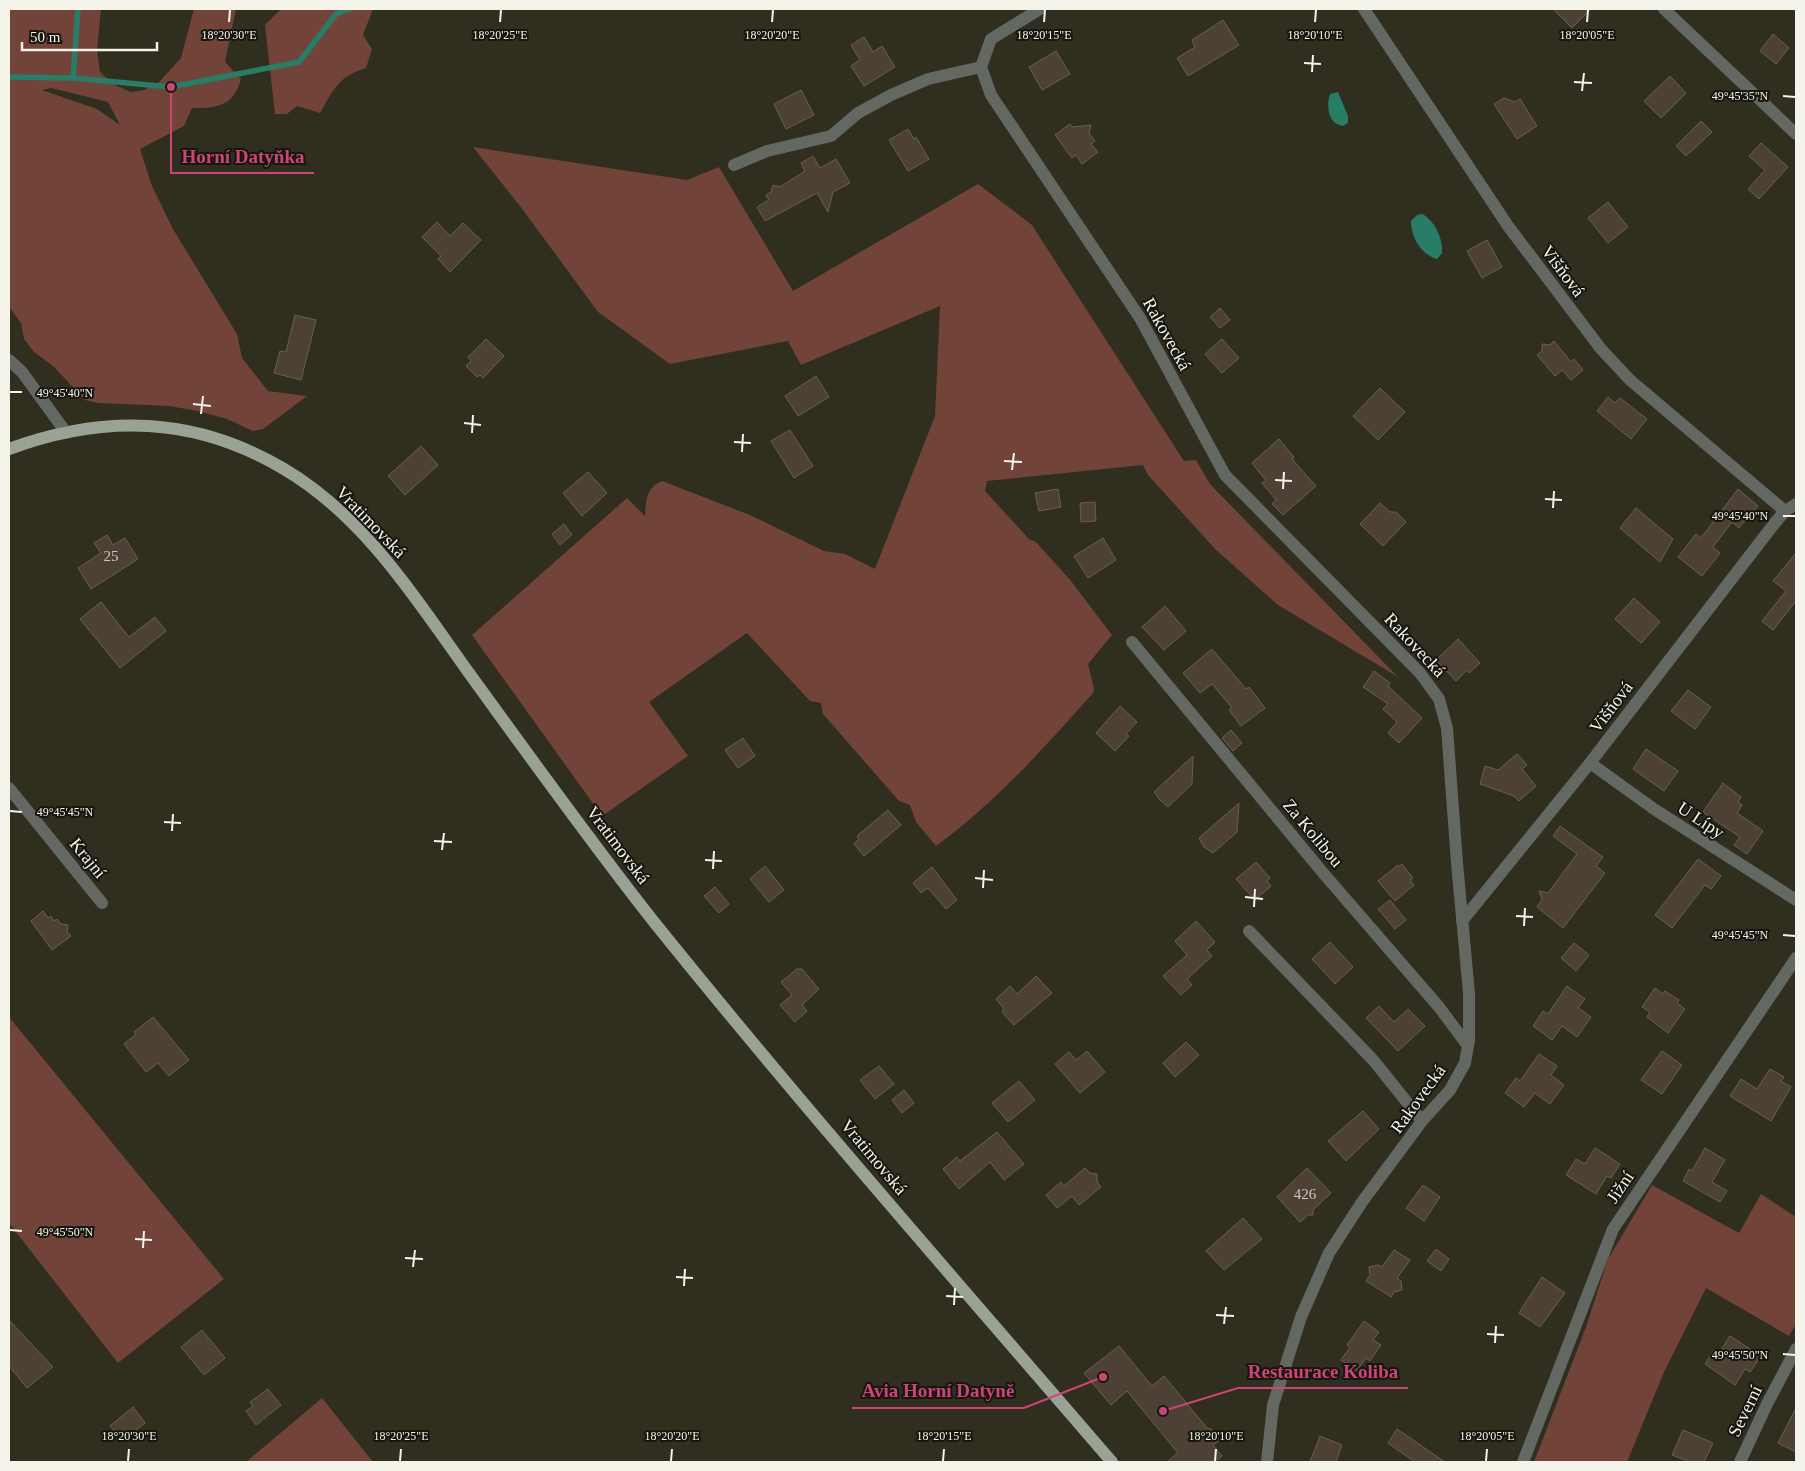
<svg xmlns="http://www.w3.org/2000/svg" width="1805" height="1471" viewBox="0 0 1805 1471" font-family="'Times New Roman',serif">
	<rect width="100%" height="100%" fill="#2f2e1f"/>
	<path fill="#724338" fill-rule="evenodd" d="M9,9H101L97,50L100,72L113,84L131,92L144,90L159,82L181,58L194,9H236L225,62L241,79C233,107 217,108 192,108L184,126L140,149L152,186L173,229L237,334L242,358L268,391L307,396L263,429L253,431L227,419L198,411L169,406L98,403L85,400L53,366L34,352L24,339L21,323L9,307ZM51,88L108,102L120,125L97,109L42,90Z
		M281,9H373L363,35L372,49L366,68C338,77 334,89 320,113L297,106L287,114H275L265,25Z
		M473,147L687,180L719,167L793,291L978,184L1032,225L1184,461L1196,460L1210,484L1398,677L1278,605L1215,549L1148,475L1143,465L987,481L985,491L1029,539L1036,542L1071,581L1112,635L1088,664L1094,689L1093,693C1044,748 996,802 936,846L916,822L910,805L899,801L823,714L821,703L810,701L747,633L649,702L688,756L602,816L472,635L627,498L645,516C646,500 646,488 662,481L750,515L824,551L845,554L875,569L935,416L940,306L801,365L788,341L670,364L598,312L520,206Z
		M9,1017L224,1279L118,1363L9,1223Z
		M1652,1185L1739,1233L1761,1194L1796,1217V1324L1789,1336L1706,1288L1664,1372L1627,1462H1534L1586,1327L1608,1259Z
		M322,1398L373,1462H246Z"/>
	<path fill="#297d67" d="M1338,92L1348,116V123L1343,126C1328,124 1326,106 1330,94Z
		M1423,214C1435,222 1443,238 1442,253L1437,259C1421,255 1411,237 1411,221L1417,215Z"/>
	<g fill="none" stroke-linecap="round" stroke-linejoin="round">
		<path stroke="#297d67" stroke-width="5.5" d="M9,77L73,78L171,87L299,62L336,14L350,9
			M73,78L78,9"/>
	</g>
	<path fill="#4d4135" stroke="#6c5f52" d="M1553,9H1591L1572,28Z
		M1223,20L1239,45L1188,76L1177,58L1195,47L1192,40Z
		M1773,34L1789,48L1776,64L1760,51Z
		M864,37L873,52L882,46L895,67L864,86L851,66L860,60L851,45Z
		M1056,51L1070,74L1042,90L1029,67Z
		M1670,76L1686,93L1661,118L1644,101Z
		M801,90L814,115L786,129L774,104Z
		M1504,98L1515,102L1520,99L1537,126L1517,139L1494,104Z
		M1701,121L1712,132L1686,156L1676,146Z
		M1070,124L1072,127L1091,125L1089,133L1095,141L1091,144L1098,152L1082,164L1076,155L1072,158L1055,135Z
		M908,129L914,139L916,137L929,159L908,171L889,140Z
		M1761,143L1788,167L1759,199L1748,189L1765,170L1749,156Z
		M813,156L820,168L836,159L850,183L833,192L828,212L817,193L765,221L757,207L769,200L766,195L771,192L773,185L780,187L805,171L801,163Z
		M1608,202L1628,227L1608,243L1588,218Z
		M437,222L450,236L463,223L481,240L450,272L438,259L441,256L422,237Z
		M1487,240L1502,267L1482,278L1467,251Z
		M1220,308L1230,320L1220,328L1210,317Z
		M295,315L316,320L301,380L274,373L280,351L286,352Z
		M486,339L504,356L483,378L480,375L477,377L466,366L471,361L468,357Z
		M1222,339L1239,358L1222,373L1205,354Z
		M1554,341L1571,362L1574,359L1583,370L1571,380L1562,370L1555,376L1537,355L1542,351V344L1550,345Z
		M816,376L829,397L798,416L785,396Z
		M1380,388L1405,412L1378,440L1353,416Z
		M1608,397L1615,403L1620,398L1647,419L1631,439L1597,411Z
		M790,430L813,466L794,478L771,441Z
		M1279,439L1294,457L1292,459L1316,486L1283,515L1272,504L1276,500L1262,483L1266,481L1252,463Z
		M421,446L438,465L405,495L388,476Z
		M588,472L607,493L582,516L563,493Z
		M1058,489L1061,507L1039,511L1035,493Z
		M1738,489L1758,506L1739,528L1732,522L1713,547L1720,553L1702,576L1678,557L1696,534L1701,538Z
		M1095,502L1096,521L1081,522L1080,503Z
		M1380,503L1390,512H1396L1406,522L1383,546L1360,524Z
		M1636,508L1673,539L1660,562L1620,528Z
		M564,524L572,535L560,545L552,534Z
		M107,535L113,545L125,538L138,559L91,589L78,568L101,553L94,543Z
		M1103,538L1116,560L1088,578L1074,556Z
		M1796,553V601L1773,630L1762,621L1786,591L1773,581Z
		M1634,598L1660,622L1641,643L1615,619Z
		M101,602L129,637L155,617L166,631L120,668L80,619Z
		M1165,606L1186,631L1164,650L1142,627Z
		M1458,639L1480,663L1469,673L1467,670L1456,681L1436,660Z
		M1212,649L1246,689L1249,687L1265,708L1241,726L1229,710L1232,708L1212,684L1200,693L1183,673Z
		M1374,671L1390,683L1388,686L1422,718L1399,743L1388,733L1397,722L1383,709L1388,704L1363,687Z
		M1688,690L1711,707L1695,729L1671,711Z
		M1120,706L1137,722L1126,734L1129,736L1115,751L1096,733Z
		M1231,730L1242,743L1233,751L1222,738Z
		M743,738L755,756L738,768L725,750Z
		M1646,749L1678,771L1664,791L1633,769Z
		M1517,754L1527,765L1522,769L1536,786L1519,801L1514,796L1480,784L1485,766L1498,770Z
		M1193,756L1192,784L1168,807L1160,800L1154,792Z
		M1723,783L1741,797L1738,802L1742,805L1737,813L1763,831L1747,854L1734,845L1740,837L1703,812Z
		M1239,803L1237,832L1213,853L1204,847L1199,838Z
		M888,810L901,825L864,856L854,844L859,839L857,836Z
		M1560,826L1603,857L1596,866L1605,873L1563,928L1537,907L1542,899L1539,891L1548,893L1577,854L1553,836Z
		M1698,859L1721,876L1711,889L1705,885L1672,928L1655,915Z
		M1256,862L1270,878L1267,881L1271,886L1255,900L1236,879Z
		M1402,864L1413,878L1410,880L1414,885L1395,901L1378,881L1398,865L1399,867Z
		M765,866L784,890L769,902L750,879Z
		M932,867L957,900L946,909L928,888L921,893L913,883Z
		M715,887L729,904L719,913L704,896Z
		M1390,900L1406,920L1395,929L1378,909Z
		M43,911L48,918L51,916L54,921L57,919L61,924L68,925L67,932L71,936L52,950L31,921Z
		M1196,921L1215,942L1207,950L1212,956L1187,979L1192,985L1181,995L1163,976L1187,955L1175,941Z
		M1330,942L1353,967L1335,984L1312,959Z
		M1574,943L1589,955L1576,971L1561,958Z
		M797,969H802L819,989L802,1005L807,1011L795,1022L780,1005L792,995L781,982Z
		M1036,976L1052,993L1014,1025L1002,1012L1004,1009L996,999L1010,986L1017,994Z
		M1567,986L1585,999L1578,1008L1591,1017L1577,1037L1562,1026L1552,1040L1533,1026L1543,1011L1548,1014Z
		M1655,988L1663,994L1665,991L1679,1000L1677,1003L1685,1009L1668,1033L1647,1017L1650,1012L1642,1007Z
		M1379,1006L1394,1022L1408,1009L1425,1026L1398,1051L1366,1018Z
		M153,1017L189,1060L169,1076L158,1063L146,1072L124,1044L136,1034L134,1032Z
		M1186,1042L1199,1055L1175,1077L1163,1063Z
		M1087,1051L1105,1072L1080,1093L1055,1064L1069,1052L1076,1060Z
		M1662,1051L1682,1065L1662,1094L1641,1080Z
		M1539,1054L1557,1066L1551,1075L1564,1085L1550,1104L1535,1093L1524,1107L1505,1093L1516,1078L1520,1081Z
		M879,1066L894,1084L875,1099L860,1080Z
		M1770,1069L1784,1077L1781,1081L1791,1087L1771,1121L1730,1096L1741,1079L1757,1089Z
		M1019,1081L1035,1100L1008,1122L992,1103Z
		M904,1090L914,1103L902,1113L892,1100Z
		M1363,1111L1379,1129L1346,1161L1328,1141Z
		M997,1132L1024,1164L1004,1180L990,1162L959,1189L943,1169L957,1157L960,1161Z
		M1595,1148L1620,1164L1611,1178L1607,1176L1596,1194L1566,1175L1576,1159L1585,1164Z
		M1705,1148L1725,1160L1712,1182L1727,1191L1720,1202L1683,1181L1689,1169L1692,1171Z
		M1085,1168L1090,1173L1097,1174V1182L1101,1187L1079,1205L1072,1196L1057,1208L1046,1195L1061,1182L1064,1186Z
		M1307,1168L1331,1193L1313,1210V1215H1308L1300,1222L1277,1197Z
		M1423,1185L1440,1197L1424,1221L1406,1208Z
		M1243,1218L1262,1239L1224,1270L1206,1251Z
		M1436,1249L1449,1259L1441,1271L1427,1261Z
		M1394,1250L1410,1260L1397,1278L1401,1281L1402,1290L1394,1292L1391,1297L1366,1281L1370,1275L1369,1267L1378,1265L1382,1267Z
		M1542,1277L1565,1293L1540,1327L1519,1313Z
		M9,1320L53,1367L27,1388L9,1366Z
		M1364,1321L1379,1332L1373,1340L1381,1345L1370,1361L1366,1358L1356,1371L1341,1360L1350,1347L1347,1345Z
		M202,1330L225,1358L204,1375L181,1347Z
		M1730,1336L1761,1356L1750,1372L1745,1369L1735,1385L1705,1364L1714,1350L1719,1353Z
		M1119,1346L1152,1386L1164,1376L1208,1429L1210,1428L1220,1440L1213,1445L1222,1456L1215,1462H1167L1178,1453L1127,1391L1111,1405L1084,1373Z
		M268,1389L281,1405L256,1425L246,1411L253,1406L250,1402Z
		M133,1407L145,1423L123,1441L110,1426Z
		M1796,1408V1452L1778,1443Z
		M1397,1429L1445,1462H1415L1388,1443Z
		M1683,1430L1713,1443L1704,1462H1690L1672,1455Z
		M1320,1436L1342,1445L1336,1462H1310Z"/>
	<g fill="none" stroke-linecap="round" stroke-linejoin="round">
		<path stroke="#636862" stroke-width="12" d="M1040,9L991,39L981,67L991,95L1140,318L1225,475L1420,673L1439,699L1447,728L1457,863L1469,993V1040L1465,1063L1450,1090L1422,1121L1362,1202L1329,1253L1301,1317L1273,1405L1267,1462
			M1364,9L1508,226L1601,349L1630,380L1785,511
			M1664,9L1796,134
			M734,165L767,151L831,136L858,113L891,95L928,79L981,67
			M9,360L22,372L65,431
			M1132,642L1324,874L1439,1007L1468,1046
			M1590,763L1654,809L1796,900
			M9,788L102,903
			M1462,921L1590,763L1774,524L1785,511L1796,504
			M1249,931L1374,1061L1422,1121
			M1523,1462L1613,1229L1796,958
			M1740,1462L1767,1404L1796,1349"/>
		<path stroke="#99a295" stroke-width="12" d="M9,449C104,414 195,416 284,469C364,516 416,599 469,673C530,757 590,841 654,922C802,1106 958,1283 1112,1462"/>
	</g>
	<path fill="none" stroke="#f4f4ea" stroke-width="2" d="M229,22L230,10M500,22L501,10M772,22L773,10M1044,22L1045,10M1315,22L1316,10M1587,22L1588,10M1304,63L1321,64M1312,72L1313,55M1574,82L1592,83M1582,91L1584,73M1783,96L1795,97M10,392H22M193,404L211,406M201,414L203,396M464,423L481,425M472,433L473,415M734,442L751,443M742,452L743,434M1004,461L1022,462M1012,470L1014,453M1275,480L1292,481M1283,489L1284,472M1545,499L1562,500M1553,508L1554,491M1783,516H1795M10,811L22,812M164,822L181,823M172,831L173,814M434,841L452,842M442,850L444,833M705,860L722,861M713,869L714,851M975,878L993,880M983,888L984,870M1245,897L1263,899M1254,907L1255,889M1516,916L1533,917M1524,926L1525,908M1783,935L1795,936M10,1230L22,1231M135,1239L152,1240M143,1248L144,1231M405,1258L423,1259M413,1267L415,1250M676,1277L693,1278M684,1286L685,1269M946,1296L963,1297M954,1305L955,1288M1216,1315L1234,1316M1224,1324L1226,1307M1487,1334L1504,1335M1495,1343L1496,1326M1783,1354L1795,1355M128,1461L129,1449M400,1461L401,1449M671,1461L672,1449M943,1461L944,1449M1215,1461L1216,1449M1486,1461L1487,1449"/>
	<g text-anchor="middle" stroke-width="4" stroke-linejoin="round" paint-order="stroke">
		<g font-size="15" fill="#cac7bd">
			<text x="111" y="561">25</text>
			<text x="1305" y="1199">426</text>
		</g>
		<g font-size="18" fill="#f4f4ea" stroke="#16160f">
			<text transform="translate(1563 271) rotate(53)" y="6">Višňová</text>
			<text transform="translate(1167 334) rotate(61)" y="6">Rakovecká</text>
			<text transform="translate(371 522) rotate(46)" y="6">Vratimovská</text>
			<text transform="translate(1415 645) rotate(47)" y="6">Rakovecká</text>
			<text transform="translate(1611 707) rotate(-53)" y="6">Višňová</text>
			<text transform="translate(1701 820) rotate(33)" y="6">U Lípy</text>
			<text transform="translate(1313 833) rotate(50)" y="6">Za Kolibou</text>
			<text transform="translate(618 845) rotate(53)" y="6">Vratimovská</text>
			<text transform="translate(88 858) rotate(51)" y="6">Krajní</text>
			<text transform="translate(1418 1099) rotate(-54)" y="6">Rakovecká</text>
			<text transform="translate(874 1157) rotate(50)" y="6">Vratimovská</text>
			<text transform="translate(1620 1187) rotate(-56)" y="6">Jižní</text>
			<text transform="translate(1745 1411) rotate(-64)" y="6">Severní</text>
		</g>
	</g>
	<g font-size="12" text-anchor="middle" fill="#f4f4ea" stroke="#16160f" stroke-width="4" stroke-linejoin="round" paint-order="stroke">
		<text x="229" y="39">18°20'30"E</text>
		<text x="500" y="39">18°20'25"E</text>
		<text x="772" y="39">18°20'20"E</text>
		<text x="1044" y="39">18°20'15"E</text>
		<text x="1315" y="39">18°20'10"E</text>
		<text x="1587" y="39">18°20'05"E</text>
		<text x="1740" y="100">49°45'35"N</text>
		<text x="65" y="397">49°45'40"N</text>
		<text x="1740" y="520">49°45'40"N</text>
		<text x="65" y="816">49°45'45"N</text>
		<text x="1740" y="939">49°45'45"N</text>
		<text x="65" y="1236">49°45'50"N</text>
		<text x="1740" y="1359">49°45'50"N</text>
		<text x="129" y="1440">18°20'30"E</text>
		<text x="401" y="1440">18°20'25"E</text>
		<text x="672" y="1440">18°20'20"E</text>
		<text x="944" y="1440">18°20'15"E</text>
		<text x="1216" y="1440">18°20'10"E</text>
		<text x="1487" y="1440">18°20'05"E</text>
	</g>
	<path fill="none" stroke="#cc4478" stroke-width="2" d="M171 87L171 173H314M1163 1411L1238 1388H1408M1103 1377L1024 1408H852"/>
	<g fill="#cc4478" stroke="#16160f" stroke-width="2">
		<circle cx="171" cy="87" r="5"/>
		<circle cx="1163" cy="1411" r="5"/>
		<circle cx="1103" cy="1377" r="5"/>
	</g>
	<g font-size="19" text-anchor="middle" font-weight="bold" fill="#cc4478" stroke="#16160f" stroke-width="4" stroke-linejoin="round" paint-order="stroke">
		<text x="243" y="163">Horní Datyňka</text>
		<text x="1323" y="1378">Restaurace Koliba</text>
		<text x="938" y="1397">Avia Horní Datyně</text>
	</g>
	<rect width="1805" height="1471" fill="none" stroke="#f4f4ea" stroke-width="20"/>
	<path d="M22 42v8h135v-8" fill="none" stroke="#f4f4ea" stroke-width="2.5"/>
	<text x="30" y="42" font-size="15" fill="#f4f4ea" stroke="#16160f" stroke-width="4" paint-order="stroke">50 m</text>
</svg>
